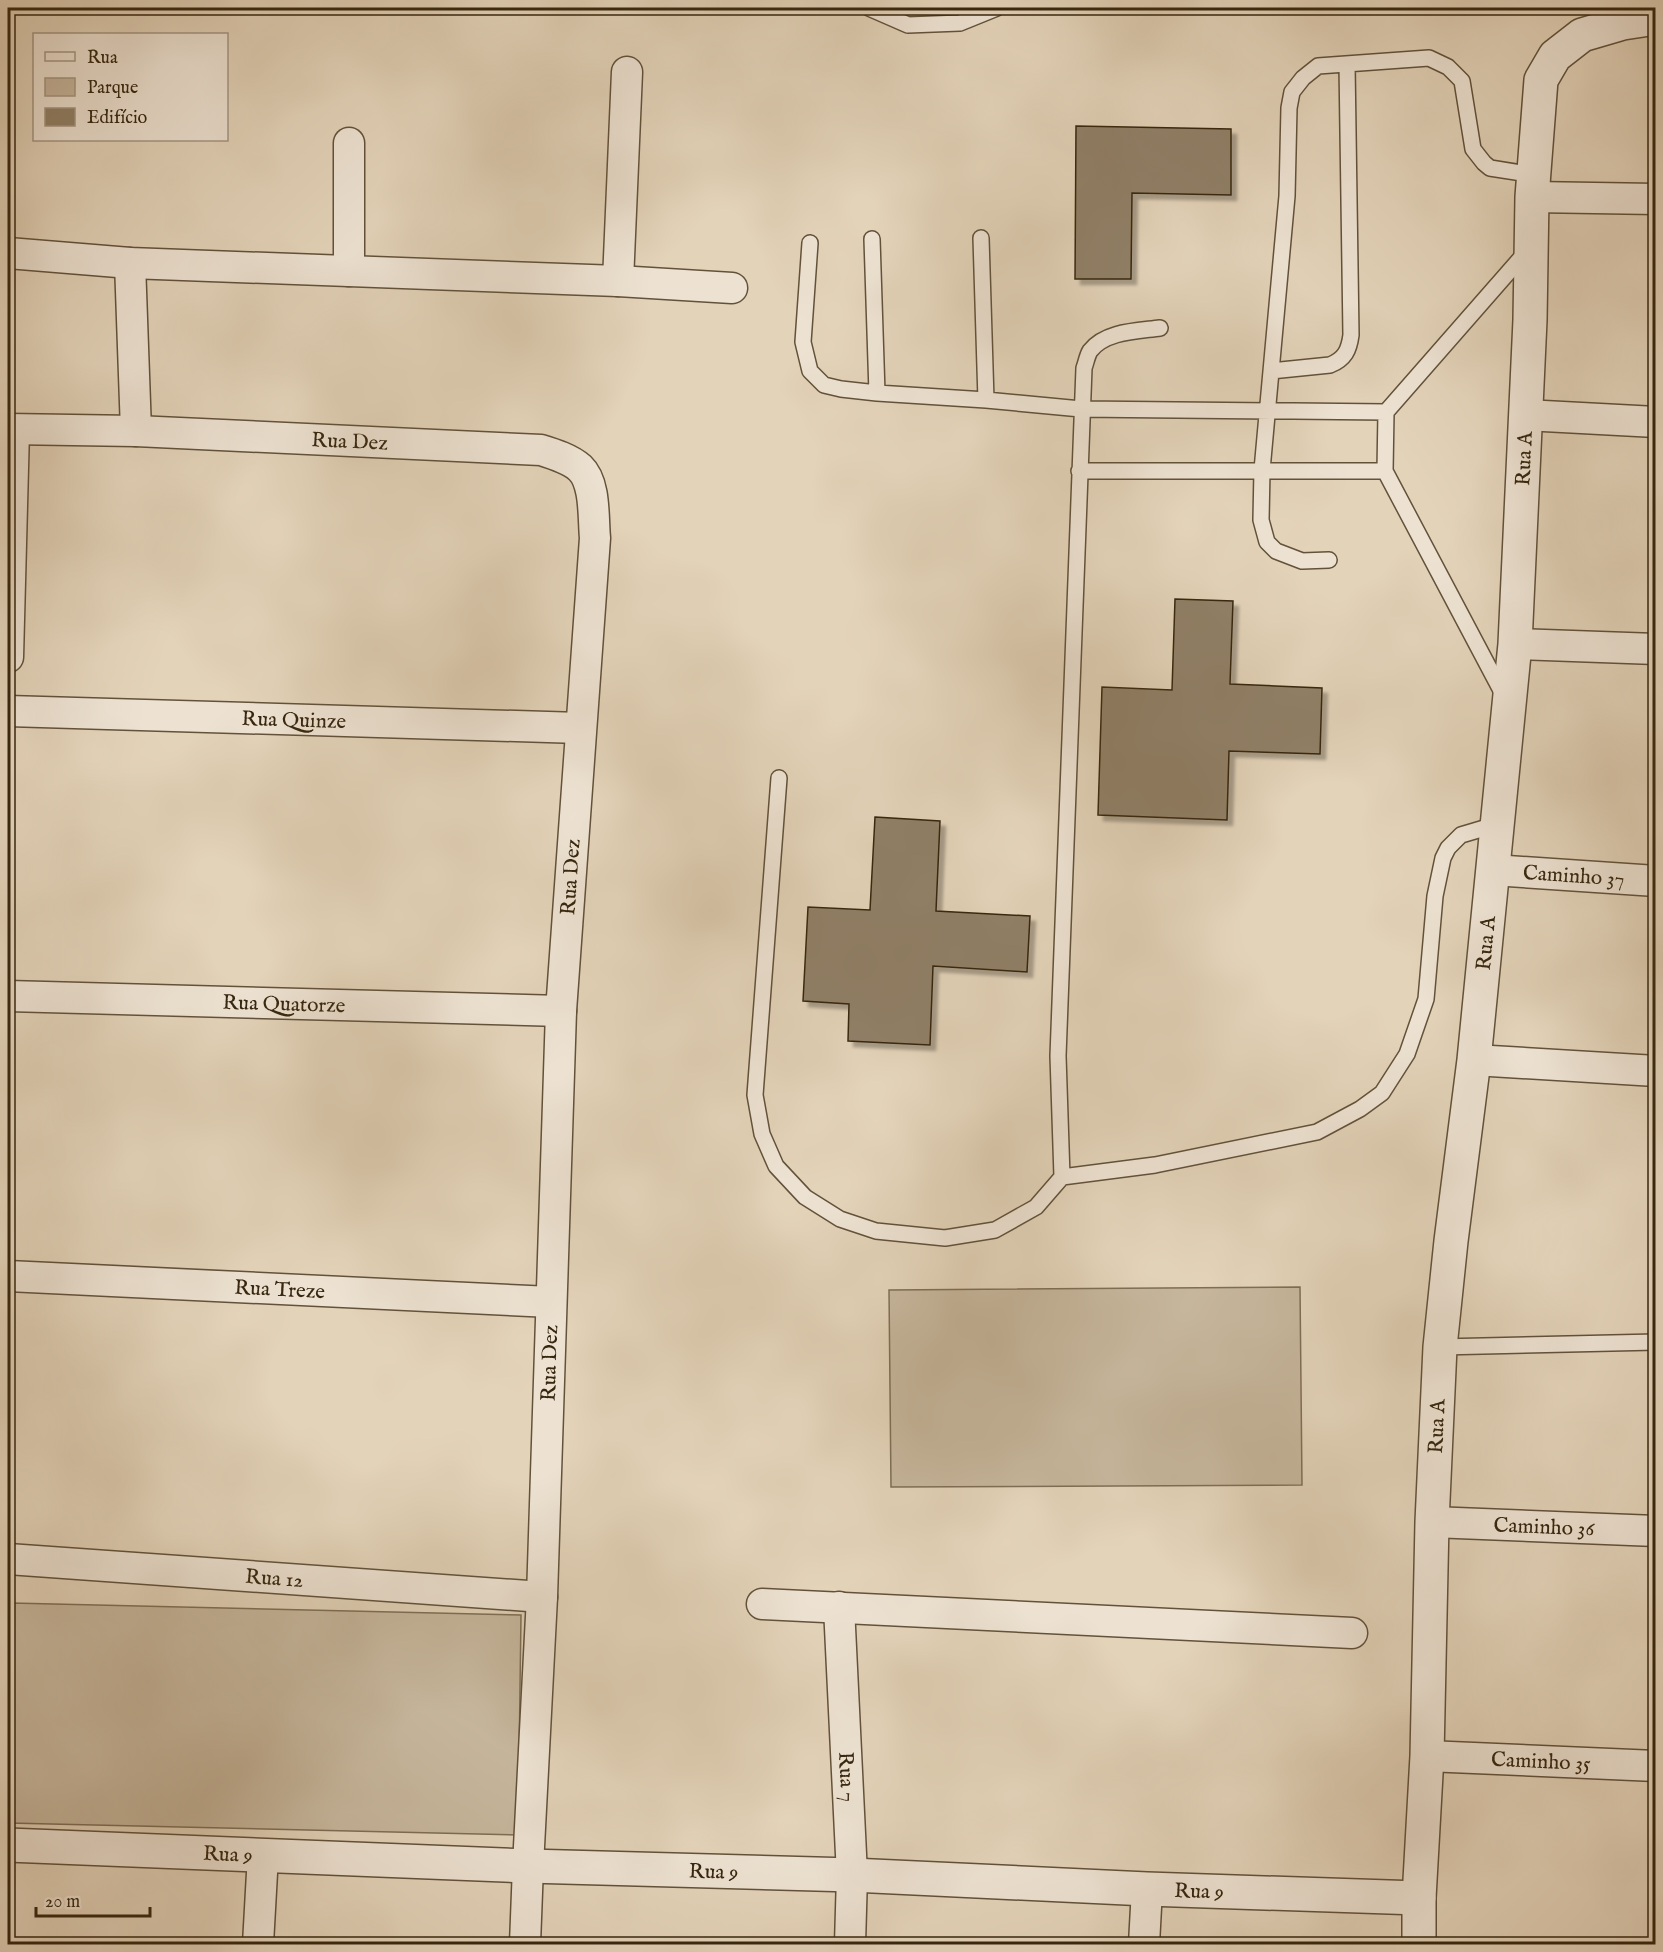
<svg xmlns="http://www.w3.org/2000/svg" width="1663" height="1952" viewBox="0 0 1663 1952" font-family="'IM FELL English',serif">
	<defs>
		<filter id="shadow"><feDropShadow dx="5.5" dy="5.5" stdDeviation="1.5" flood-color="#0004"/></filter>
	</defs>
	<rect width="100%" height="100%" fill="#e3d3b9"/>
	<filter id="stains"><feTurbulence type="fractalNoise" baseFrequency=".00333" numOctaves="4"/><feColorMatrix values="0 0 0 0 .2 0 0 0 0 .09 0 0 0 0 .02 0 0 0 .5 -.17"/></filter>
	<radialGradient id="worn" r=".72"><stop offset=".6" stop-color="#630" stop-opacity="0"/><stop offset="1" stop-color="#630" stop-opacity=".3"/></radialGradient>
	<path fill="#c6b69c" stroke="#7e6e56" stroke-width="1.5" d="M1300,1287L1302,1485L891,1487L889,1290Z
		M11,1603L521,1615L518,1835L8,1823Z"/>
	<path fill="#908067" stroke="#37270f" stroke-width="1.5" filter="url(#shadow)" d="M1076,126L1231,129V195L1132,193L1131,279H1075Z
		M1175,599L1233,601L1230,684L1322,688L1320,754L1229,751L1227,820L1098,815L1102,687L1172,690Z
		M875,817L940,821L936,911L1030,916L1027,972L933,966L930,1045L848,1041L849,1004L803,1001L808,907L870,910Z"/>
	<g fill="none" stroke-linecap="round" stroke-linejoin="round">
		<g stroke="#62523a" stroke-width="18">
			<path id="service" d="M869,8L908,25L960,23L997,8
				M981,238L986,400
				M872,239L877,393
				M810,243L803,342L810,371L824,385L841,389L877,393L986,400L1081,409L1386,412
				M1271,371L1330,365C1345,359 1349,350 1351,335L1347,64
				M1079,471H1385
				M1329,560L1302,561L1276,551L1267,542L1261,520L1262,470L1287,196L1289,108L1292,92L1303,78L1318,66L1429,58L1448,67L1462,81L1473,149L1484,163L1490,168L1534,175
				M1504,696L1385,471L1386,412L1527,251
				M779,778L755,1095L762,1134L776,1166L805,1197L840,1219L876,1231L945,1238L995,1230L1036,1207L1062,1177L1058,1056L1084,368C1086,363 1087,356 1090,351C1105,331 1138,331 1160,328
				M1062,1177L1155,1165L1317,1132L1360,1109L1382,1093L1407,1054L1426,999L1435,896L1443,858L1448,848L1461,835L1498,824
				M1440,1347L1656,1342"/>
		</g>
		<g stroke="#62523a" stroke-width="33">
			<g id="minor">
				<path d="M1532,197L1656,199"/>
				<path d="M8,253L130,263L618,281L732,288"/>
				<path d="M130,263L136,431"/>
				<path d="M349,271V143"/>
				<path d="M618,281L627,72"/>
				<path d="M1525,415L1656,422"/>
				<path id="s1" d="M8,429L136,431L541,450C554,454 570,459 580,468C596,483 593,519 595,538L561,1011L542,1597L528,1866L525,1944"/>
				<path d="M1515,644L1656,649"/>
				<path d="M8,657L14,430"/>
				<path id="s2" d="M8,711L580,728"/>
				<path id="s3" d="M1493,870L1656,881"/>
				<path id="s4" d="M8,996L561,1011"/>
				<path d="M1474,1060L1656,1071"/>
				<path id="s5" d="M8,1276L551,1302"/>
				<path id="s6" d="M1432,1522L1656,1531"/>
				<path id="s7" d="M8,1559L542,1597"/>
				<path d="M762,1604L1352,1633"/>
				<path id="s8" d="M839,1607L852,1875L850,1944"/>
				<path id="s9" d="M1427,1756L1656,1766"/>
				<path d="M258,1944L263,1855"/>
				<path d="M1144,1944L1147,1889"/>
			</g>
		</g>
		<g stroke="#62523a" stroke-width="36">
			<g id="tertiary">
				<path id="s10" d="M8,1845L528,1866L852,1875L1147,1889L1419,1898"/>
				<path id="s11" d="M1419,1944V1898L1427,1756L1432,1522L1440,1347L1451,1241L1474,1060L1515,644L1530,320L1532,197L1541,80L1555,56L1582,35L1623,23L1656,18"/>
			</g>
		</g>
		<use href="#service" stroke="#ede2d2" stroke-width="15"/>
		<use href="#minor" stroke="#ede2d2" stroke-width="30"/>
		<use href="#tertiary" stroke="#ede2d2" stroke-width="33"/>
	</g>
	<g text-anchor="middle" stroke-width="4.5" stroke-linejoin="round" paint-order="stroke">
		<g font-size="21" fill="#37270f" stroke="#ede2d2">
			<text dy="7" stroke="none"><textPath href="#s1" startOffset="342">Rua Dez</textPath></text>
			<text dy="7" stroke="none"><textPath href="#s11" startOffset="1490">Rua A</textPath></text>
			<text dy="7" stroke="none"><textPath href="#s2" startOffset="286">Rua Quinze</textPath></text>
			<text dy="7" stroke="none"><textPath href="#s3" startOffset="81">Caminho 37</textPath></text>
			<text transform="translate(570 877) rotate(-86)" y="7">Rua Dez</text>
			<text dy="7" stroke="none"><textPath href="#s11" startOffset="1004">Rua A</textPath></text>
			<text dy="7" stroke="none"><textPath href="#s4" startOffset="276">Rua Quatorze</textPath></text>
			<text dy="7" stroke="none"><textPath href="#s5" startOffset="272">Rua Treze</textPath></text>
			<text transform="translate(549 1363) rotate(-88)" y="7">Rua Dez</text>
			<text dy="7" stroke="none"><textPath href="#s11" startOffset="518">Rua A</textPath></text>
			<text dy="7" stroke="none"><textPath href="#s6" startOffset="112">Caminho 36</textPath></text>
			<text dy="7" stroke="none"><textPath href="#s7" startOffset="267">Rua 12</textPath></text>
			<text dy="7" stroke="none"><textPath href="#s9" startOffset="114">Caminho 35</textPath></text>
			<text dy="7" stroke="none"><textPath href="#s8" startOffset="170">Rua 7</textPath></text>
			<text dy="7" stroke="none"><textPath href="#s10" startOffset="220">Rua 9</textPath></text>
			<text dy="7" stroke="none"><textPath href="#s10" startOffset="706">Rua 9</textPath></text>
			<text dy="7" stroke="none"><textPath href="#s10" startOffset="1192">Rua 9</textPath></text>
		</g>
	</g>
	<rect width="1663" height="1952" fill="none" stroke="#e3d3b9" stroke-width="30"/>
	<rect x="9" y="9" width="1645" height="1934" fill="none" stroke="#37270f" stroke-width="3"/>
	<rect x="15" y="15" width="1633" height="1922" fill="none" stroke="#37270f" stroke-width="1.5"/>
	<rect x="33" y="33" width="195" height="108" fill="#ede2d2" stroke="#a49784" stroke-width="1.5"/>
	<rect x="45" y="52" width="30" height="9" fill="#ede2d2" stroke="#a49784" stroke-width="1.5"/>
	<text x="87" y="63" font-size="18" fill="#37270f">Rua</text>
	<rect x="45" y="78" width="30" height="18" fill="#c6b69c" stroke="#a49784" stroke-width="1.5"/>
	<text x="87" y="93" font-size="18" fill="#37270f">Parque</text>
	<rect x="45" y="108" width="30" height="18" fill="#908067" stroke="#a49784" stroke-width="1.5"/>
	<text x="87" y="123" font-size="18" fill="#37270f">Edifício</text>
	<path d="M36 1907v9h114v-9" fill="none" stroke="#37270f" stroke-width="3"/>
	<text x="45" y="1907" font-size="18" fill="#37270f" stroke="#ede2d2" stroke-width="4.5" paint-order="stroke">20 m</text>
	<rect width="100%" height="100%" filter="url(#stains)"/>
	<rect width="100%" height="100%" fill="url(#worn)"/>
</svg>
